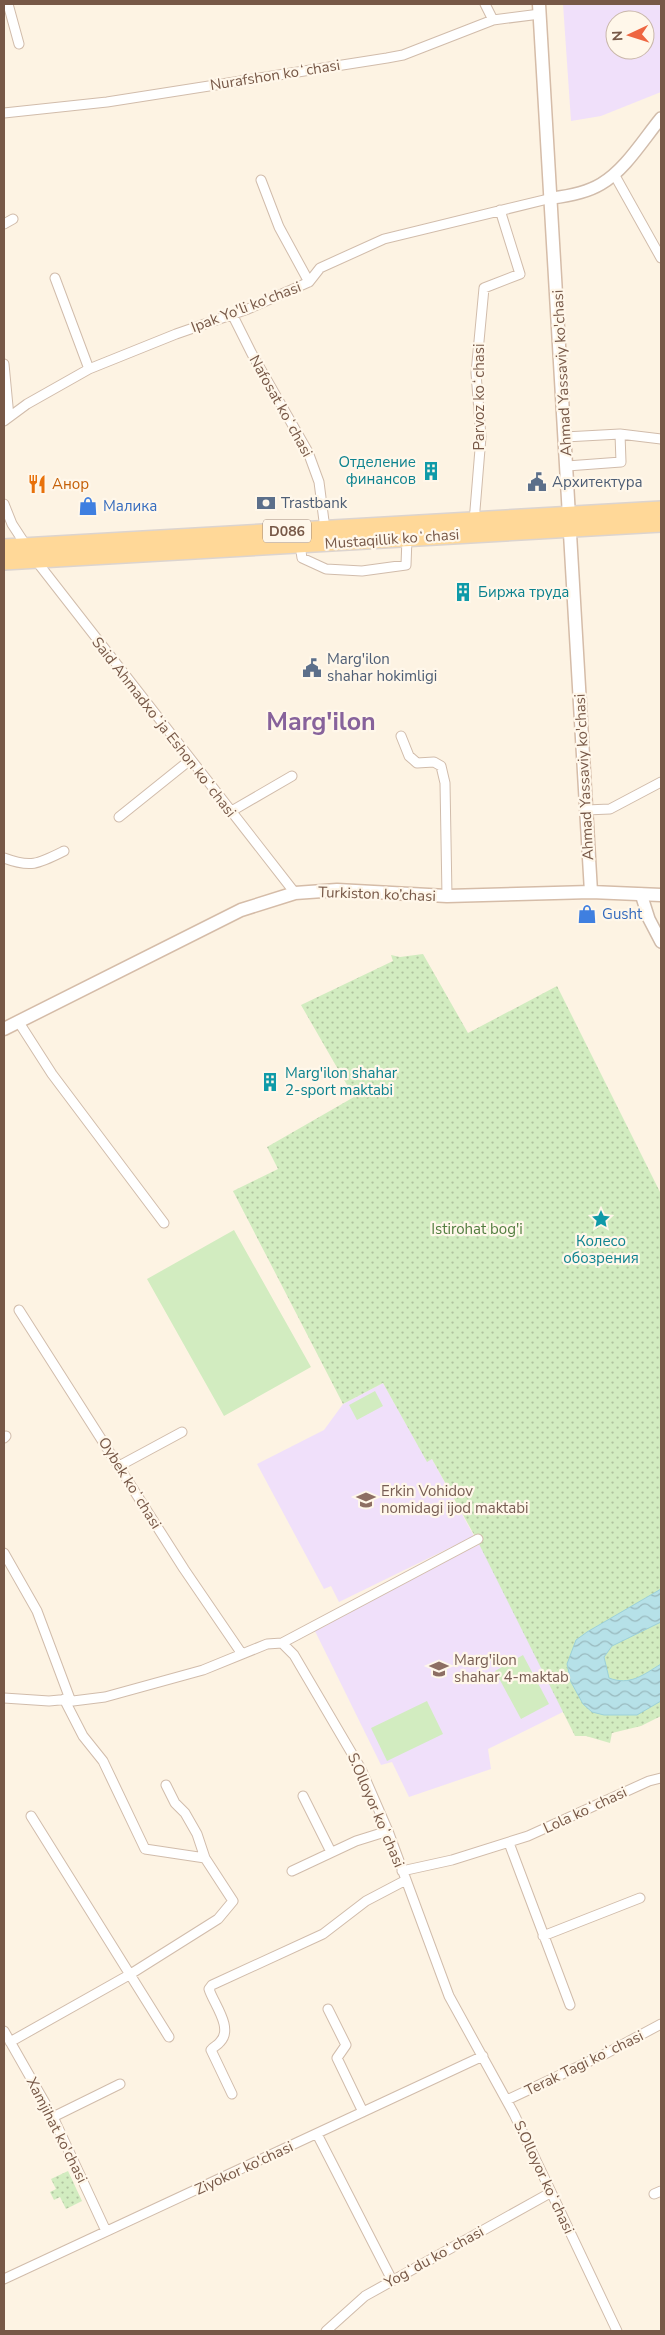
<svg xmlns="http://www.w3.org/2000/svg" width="665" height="2335" viewBox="0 0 665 2335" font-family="'Nunito Sans',sans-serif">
	<defs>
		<pattern id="park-dots" width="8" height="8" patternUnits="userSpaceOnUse" patternTransform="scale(1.25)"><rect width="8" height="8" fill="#d2ecc0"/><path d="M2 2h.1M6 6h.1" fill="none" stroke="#afc29e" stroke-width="1.8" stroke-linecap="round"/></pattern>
		<pattern id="water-waves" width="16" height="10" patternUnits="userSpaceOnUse" patternTransform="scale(1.25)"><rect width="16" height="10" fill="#b6e1e8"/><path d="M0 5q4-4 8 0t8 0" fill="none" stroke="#99b9be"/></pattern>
	</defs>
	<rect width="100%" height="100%" fill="#fdf3e3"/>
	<path fill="#f0e0fa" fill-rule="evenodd" d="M563,4H661V92L601,116L571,121ZM615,20H645V50H615Z
		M383,1383L427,1461L432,1459L474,1536L339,1602L331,1586L324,1589L257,1464L324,1430L343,1404Z
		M482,1543L565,1711L488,1749L491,1769L409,1797L392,1762L381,1765L313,1627Z"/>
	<path fill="#d2ecc0" d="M234,1230L311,1367L224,1416L147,1279Z
		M375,1391L383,1406L357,1420L349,1405Z
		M523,1655L549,1704L521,1719L495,1671Z
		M427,1701L443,1734L387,1761L371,1728Z"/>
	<path fill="url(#park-dots)" d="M423,954L468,1033L557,986L661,1194V1716L641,1726L612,1733L610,1743L586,1736H575L477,1540L432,1459L427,1462L383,1383L343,1404L233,1191L278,1169L267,1147L354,1097L301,1005L393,961L391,955L400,957Z
		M68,2171L82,2201L66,2209L60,2197L54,2200L50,2192L56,2189L51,2179Z"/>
	<path fill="url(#water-waves)" stroke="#9cd1da" d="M661,1589V1622L612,1646L604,1657L609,1678C630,1686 643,1675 661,1664V1701L637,1715H604L592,1712L583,1704L571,1682L567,1664L576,1640L587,1632Z"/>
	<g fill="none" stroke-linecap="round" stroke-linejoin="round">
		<g stroke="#d1bcab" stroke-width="11">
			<path id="minor" d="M8,4L19,44
				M485,4L493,20
				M4,113L107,102L387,58L403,55L493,20L540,14
				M614,174L661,258
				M261,180L279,227L309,282
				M4,224L13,219
				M55,278L89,369
				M232,314L252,354L308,452L319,482L325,529
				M4,364L9,417
				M4,421L27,404L89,369L176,334L248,309L309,282L320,268L384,239L552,198
				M620,434L661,439
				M565,437L620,434L621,462L567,466
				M4,504L12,524L27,547
				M474,522L481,437L476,373L484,288L520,274L500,210
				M300,545L302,558L326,569L362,571L406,565L407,538
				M34,558L295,893
				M401,736L409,756L417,763L434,762L441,766L445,783L447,896
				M586,810L610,809L661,782
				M230,812L292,776
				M119,817L190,760
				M4,858C31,868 38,864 64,851
				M18,1021L52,1074L164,1223
				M19,1310L184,1569L242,1654
				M4,1438L6,1436
				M119,1466L182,1432
				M4,1553L37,1611L70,1699L73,1701L105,1697L203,1670L267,1644L282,1643L294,1655L361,1769L388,1831L449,1996L514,2114L617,2331
				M282,1643L478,1539
				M4,1698L49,1701L70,1699
				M64,1699L83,1736L103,1761L145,1849L205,1858
				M303,1796L331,1852
				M31,1816L169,2037
				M509,1843L570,2005
				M292,1871L356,1841L388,1831
				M402,1871L452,1860L528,1836L649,1781L661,1778
				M543,1936L640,1898
				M328,2009L346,2045L337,2058L363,2112
				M4,2031L53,2117L106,2231
				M10,2042L129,1975L218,1919L233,1901L205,1858L197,1834L185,1813L175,1803L166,1785
				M232,2094L211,2050C214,2046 217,2046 220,2042C234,2028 213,2003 209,1989L212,1985L323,1934L366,1901L406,1880
				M507,2100L605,2054L661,2024
				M53,2117L120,2084
				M317,2134L392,2280
				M654,2194L661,2191
				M4,2279L483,2056
				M326,2331L365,2296L550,2193"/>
		</g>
		<g stroke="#d1bcab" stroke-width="14">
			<path id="tertiary" d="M552,198C569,196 586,193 601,184C625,170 643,140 661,118
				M641,894L649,919L661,942"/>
		</g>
		<g stroke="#d5bca8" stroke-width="15">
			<path id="secondary" d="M539,4L591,892
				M4,1029L241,910L295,893L337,890L447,896L591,892L661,895"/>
		</g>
		<g stroke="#dcd4cf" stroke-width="18">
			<path id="primary" d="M4,547L661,509
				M4,562L661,524"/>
		</g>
		<use href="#minor" stroke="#fff" stroke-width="9"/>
		<use href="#tertiary" stroke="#fff" stroke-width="11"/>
		<use href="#secondary" stroke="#fff" stroke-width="12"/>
		<use href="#primary" stroke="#ffd898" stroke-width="15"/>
	</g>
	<defs>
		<g id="building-bare" transform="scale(1.5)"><path d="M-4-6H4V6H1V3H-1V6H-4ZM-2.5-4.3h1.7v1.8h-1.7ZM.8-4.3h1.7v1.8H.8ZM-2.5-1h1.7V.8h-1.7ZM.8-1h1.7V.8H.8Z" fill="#0f9aa8" stroke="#fff7ea" stroke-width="2.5" paint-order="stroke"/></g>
		<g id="civic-bare" transform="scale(1.5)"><path d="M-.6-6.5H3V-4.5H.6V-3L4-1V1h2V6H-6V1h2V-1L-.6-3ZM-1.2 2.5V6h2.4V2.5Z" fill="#5c6f8a" stroke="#fff7ea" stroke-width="2.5" paint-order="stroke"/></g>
		<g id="restaurant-bare" transform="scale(1.5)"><path d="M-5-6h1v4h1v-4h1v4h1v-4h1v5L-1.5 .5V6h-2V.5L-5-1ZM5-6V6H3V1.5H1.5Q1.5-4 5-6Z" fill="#e8710a" stroke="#fff7ea" stroke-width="2.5" paint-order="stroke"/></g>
		<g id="bank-bare" transform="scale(1.5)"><path d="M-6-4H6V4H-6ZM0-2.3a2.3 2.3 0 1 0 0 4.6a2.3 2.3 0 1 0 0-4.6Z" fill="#5c6f8a" stroke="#fff7ea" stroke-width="2.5" paint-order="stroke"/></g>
		<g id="shop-bare" transform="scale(1.5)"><path d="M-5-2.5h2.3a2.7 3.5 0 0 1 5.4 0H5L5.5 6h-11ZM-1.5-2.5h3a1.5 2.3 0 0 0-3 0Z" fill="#3f7fe0" stroke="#fff7ea" stroke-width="2.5" paint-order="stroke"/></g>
		<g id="sight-bare" transform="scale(1.5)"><path d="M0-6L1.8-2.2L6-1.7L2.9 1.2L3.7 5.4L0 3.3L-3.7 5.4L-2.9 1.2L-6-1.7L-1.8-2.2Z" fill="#0f9aa8" stroke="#fff7ea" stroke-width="2.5" paint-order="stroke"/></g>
		<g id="school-bare" transform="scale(1.5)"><path d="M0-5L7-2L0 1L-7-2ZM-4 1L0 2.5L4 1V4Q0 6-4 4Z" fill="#8d6e63" stroke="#fff7ea" stroke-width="2.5" paint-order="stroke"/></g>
	</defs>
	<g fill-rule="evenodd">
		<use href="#building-bare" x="431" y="471"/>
		<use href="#civic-bare" x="537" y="482"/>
		<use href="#restaurant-bare" x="37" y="484"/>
		<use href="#bank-bare" x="266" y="503"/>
		<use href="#shop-bare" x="88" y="506"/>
		<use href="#building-bare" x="463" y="592"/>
		<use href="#civic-bare" x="312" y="668"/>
		<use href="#shop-bare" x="587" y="914"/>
		<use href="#building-bare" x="270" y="1082"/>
		<use href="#sight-bare" x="601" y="1219"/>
		<use href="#school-bare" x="366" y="1500"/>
		<use href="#school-bare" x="439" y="1669"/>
	</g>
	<g text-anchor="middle" stroke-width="4.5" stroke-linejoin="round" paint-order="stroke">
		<rect fill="#fff7ea" stroke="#a08878" stroke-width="1" x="263" y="519.5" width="48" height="23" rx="4"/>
		<g font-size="14" font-weight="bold" fill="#775847">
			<text x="287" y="536">D086</text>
		</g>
		<g font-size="15" fill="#775847" stroke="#fff7ea">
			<text transform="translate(275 75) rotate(-9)" y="5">Nurafshon koʻchasi</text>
			<text transform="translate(246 307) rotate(-21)" y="5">Ipak Yo'li ko'chasi</text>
			<text transform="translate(562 373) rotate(-93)" y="5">Ahmad Yassaviy ko'chasi</text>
			<text transform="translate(479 397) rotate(-90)" y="5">Parvoz koʻchasi</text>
			<text transform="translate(281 406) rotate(61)" y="5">Nafosat koʻchasi</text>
			<text transform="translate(392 539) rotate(-4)" y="5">Mustaqillik koʻchasi</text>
			<text transform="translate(164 727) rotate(52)" y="5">Said Ahmadxoʻja Eshon koʻchasi</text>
			<text transform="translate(584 777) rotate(-93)" y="5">Ahmad Yassaviy ko'chasi</text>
			<text transform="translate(377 894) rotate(2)" y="5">Turkiston ko’chasi</text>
			<text transform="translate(130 1483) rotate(58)" y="5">Oybek koʻchasi</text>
			<text transform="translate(376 1810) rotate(67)" y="5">S.Olloyor koʻchasi</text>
			<text transform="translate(585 1810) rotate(-25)" y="5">Lola koʻchasi</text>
			<text transform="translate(584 2063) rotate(-26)" y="5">Terak Tagi koʻchasi</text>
			<text transform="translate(57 2130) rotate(63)" y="5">Xamjihat ko'chasi</text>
			<text transform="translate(244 2168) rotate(-25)" y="5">Ziyokor ko'chasi</text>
			<text transform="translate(544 2177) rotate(65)" y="5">S.Olloyor koʻchasi</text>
			<text transform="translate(434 2257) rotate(-29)" y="5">Yogʻdu koʻchasi</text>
		</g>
		<g font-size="15" fill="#0d838f" stroke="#fff7ea" text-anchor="start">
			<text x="416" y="467" text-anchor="end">Отделение<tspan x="416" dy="17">финансов</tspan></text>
			<text x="478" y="597">Биржа труда</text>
			<text x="285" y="1078">Marg'ilon shahar<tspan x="285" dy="17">2-sport maktabi</tspan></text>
			<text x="601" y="1246" text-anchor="middle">Колесо<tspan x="601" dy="17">обозрения</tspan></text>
		</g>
		<g font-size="15" fill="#4e5e75" stroke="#fff7ea" text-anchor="start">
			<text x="552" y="487">Архитектура</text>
			<text x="281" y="508">Trastbank</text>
			<text x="327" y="664">Marg'ilon<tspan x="327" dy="17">shahar hokimligi</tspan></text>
		</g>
		<g font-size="15" fill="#c56008" stroke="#fff7ea" text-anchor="start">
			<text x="52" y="489">Анор</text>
		</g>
		<g font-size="15" fill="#366cbe" stroke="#fff7ea" text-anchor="start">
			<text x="103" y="511">Малика</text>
			<text x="602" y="919">Gusht</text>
		</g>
		<g font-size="15" fill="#527d3f" stroke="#fff7ea">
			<text x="477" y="1234">Istirohat bog'i</text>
		</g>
		<g font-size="15" fill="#785e54" stroke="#fff7ea" text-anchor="start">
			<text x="381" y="1496">Erkin Vohidov<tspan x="381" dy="17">nomidagi ijod maktabi</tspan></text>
			<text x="454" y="1665">Marg'ilon<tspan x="454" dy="17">shahar 4-maktab</tspan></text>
		</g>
		<g font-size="25" font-weight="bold" fill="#87629b" stroke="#fff7ea">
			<text x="321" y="730">Marg'ilon</text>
		</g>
	</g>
	<rect width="665" height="2335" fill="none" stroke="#775847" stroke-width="10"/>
	<g transform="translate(630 35) rotate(266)"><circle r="24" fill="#fff7ea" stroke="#c9b7a9"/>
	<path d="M0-4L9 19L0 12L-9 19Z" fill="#ee6641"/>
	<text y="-8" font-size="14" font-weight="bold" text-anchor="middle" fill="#775847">N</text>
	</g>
</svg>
